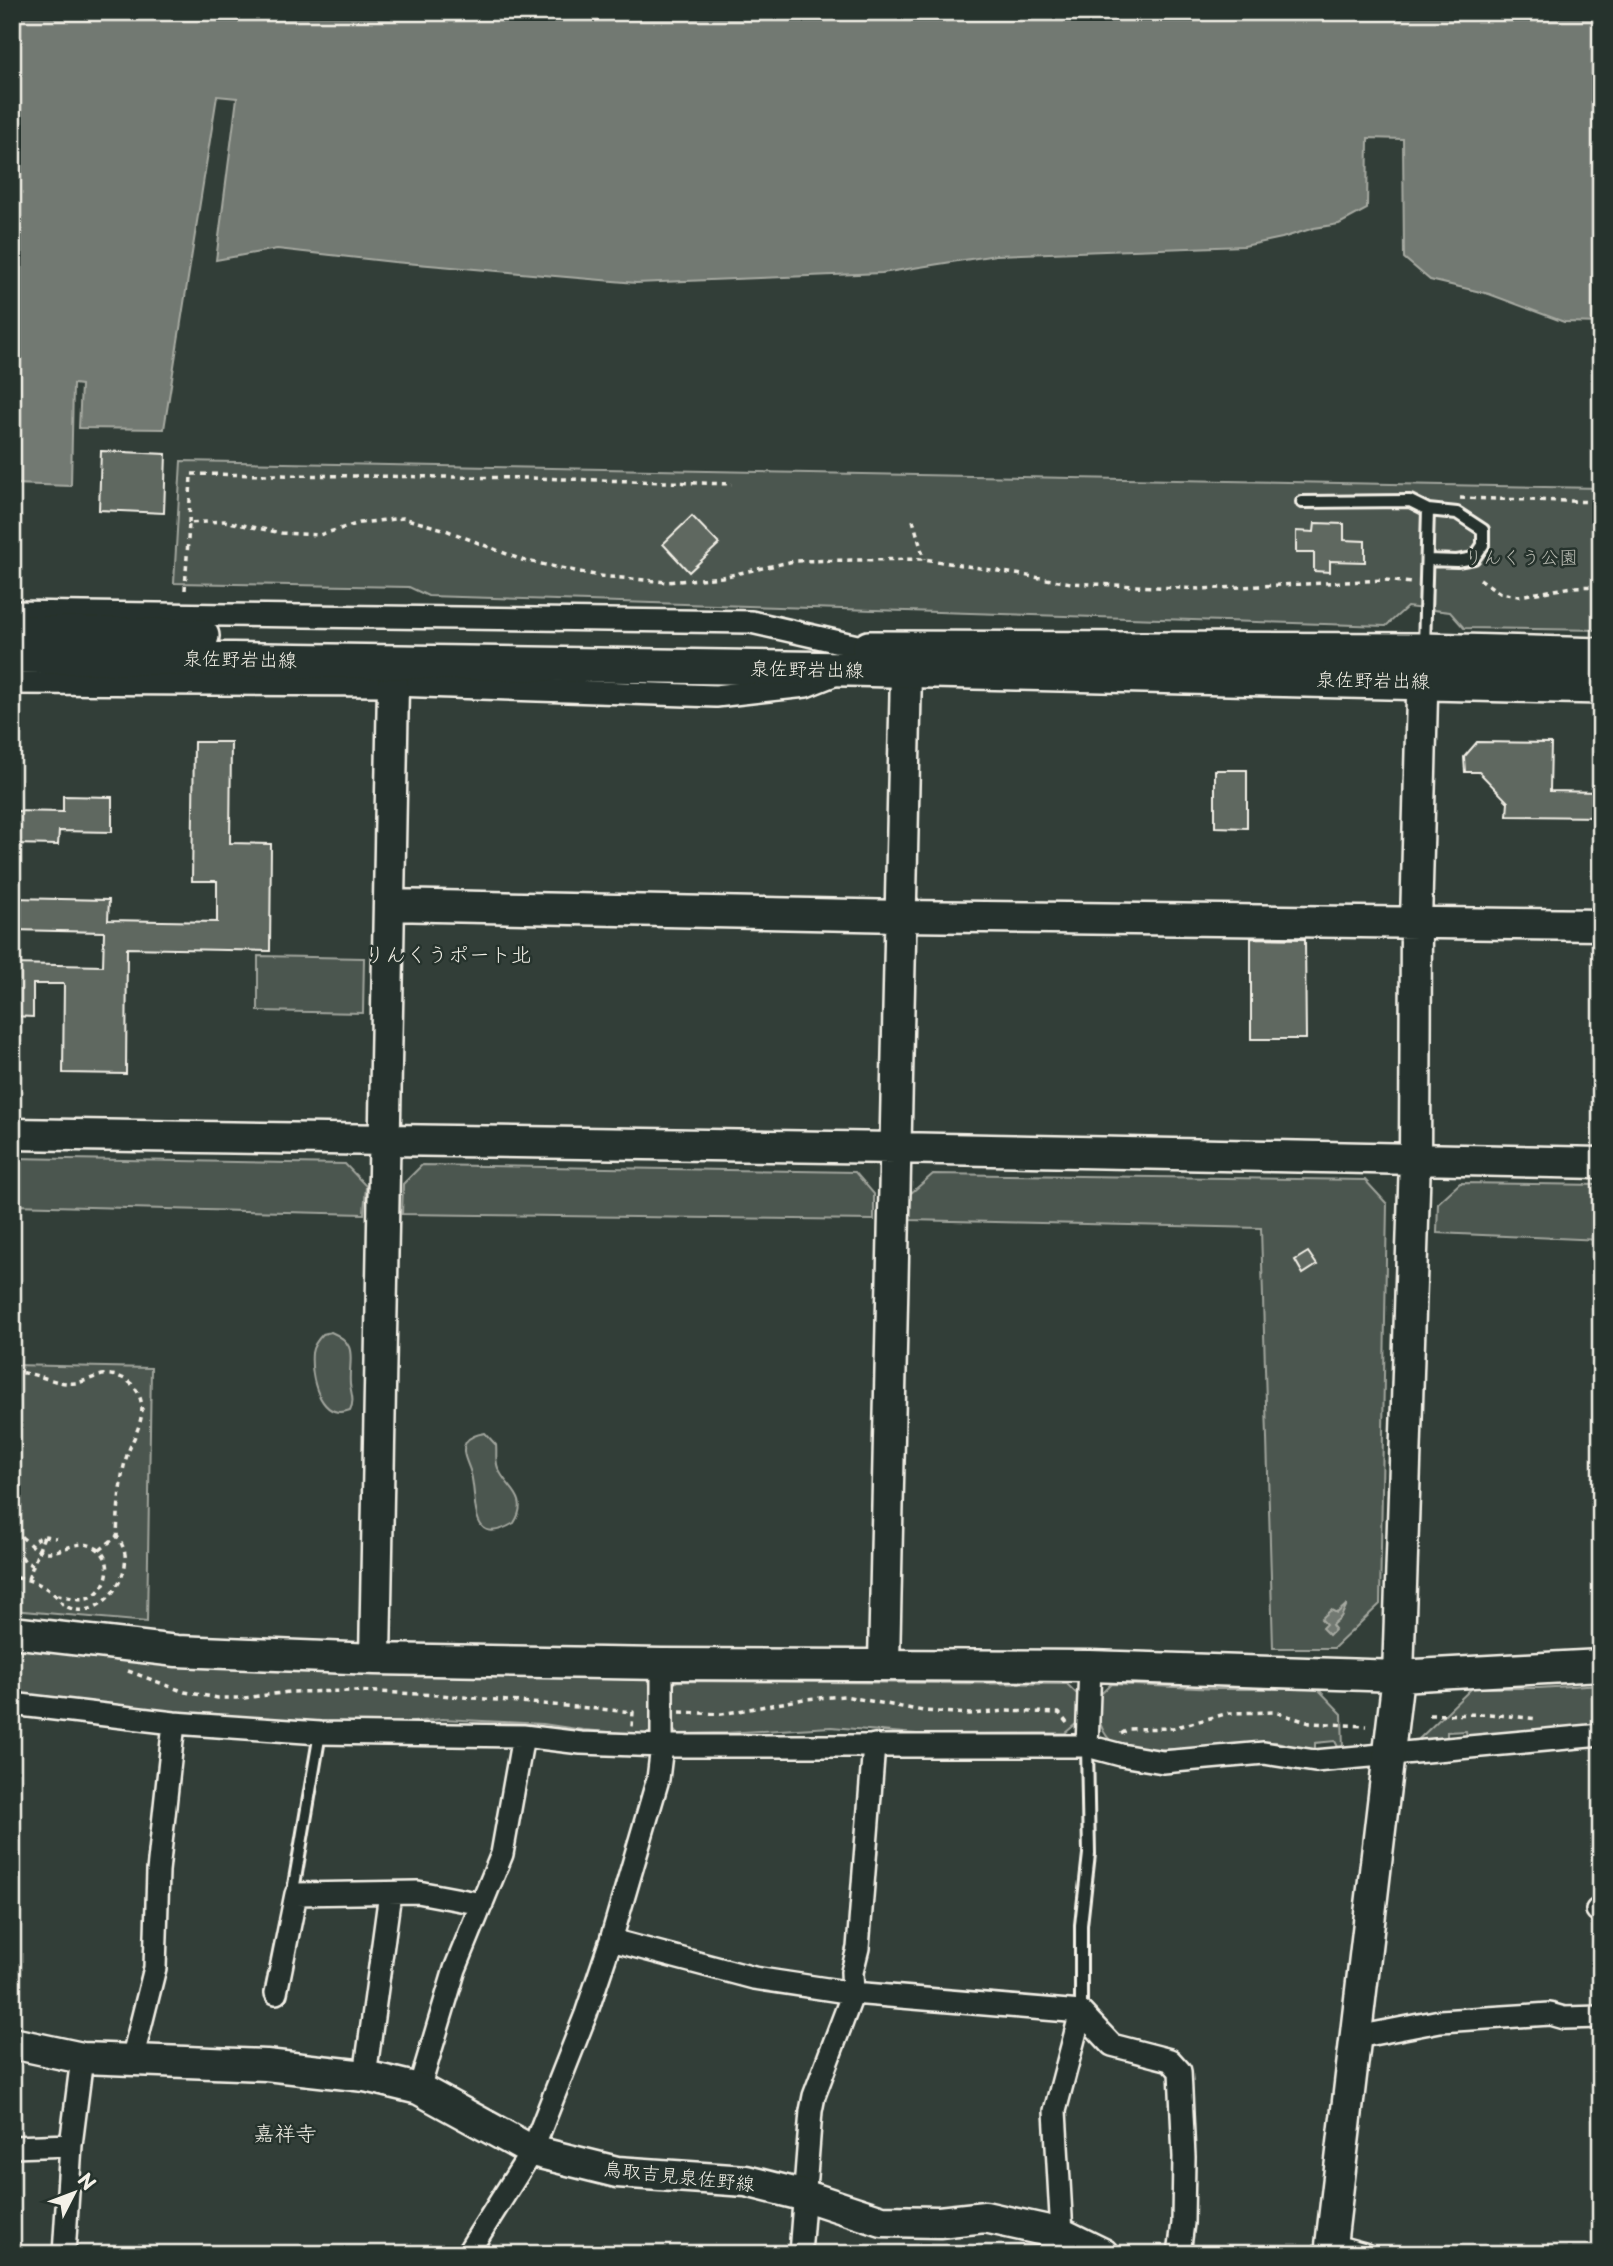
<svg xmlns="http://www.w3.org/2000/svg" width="1613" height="2266" viewBox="0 0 1613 2266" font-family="'Playpen Sans','Klee One',sans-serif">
	<rect width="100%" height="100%" fill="#323e38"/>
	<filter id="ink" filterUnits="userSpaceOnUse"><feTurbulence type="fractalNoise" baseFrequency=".0143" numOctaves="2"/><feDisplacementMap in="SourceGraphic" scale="14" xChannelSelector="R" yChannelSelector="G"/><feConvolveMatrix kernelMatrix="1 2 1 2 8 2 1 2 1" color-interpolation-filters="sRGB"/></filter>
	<g filter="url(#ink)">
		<path fill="#4c564f" stroke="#a0a49c" stroke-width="2" d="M181,461L1601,488V630L1464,628L1450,612L1407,607L1386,626L428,596L409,587L174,583Z
			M258,956L364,958L363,1013L258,1011Z
			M12,1158L345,1164L366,1186L364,1214L12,1205Z
			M422,1165L855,1172L874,1194V1220L402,1214L403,1184Z
			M933,1174L1365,1180L1387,1204L1380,1604L1334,1648H1273L1261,1228L910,1220V1194Z
			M1460,1183L1601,1185V1240L1437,1233L1438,1203Z
			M331,1332C360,1344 348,1360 350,1384C351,1394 355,1400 350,1410C319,1422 310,1375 312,1353C313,1346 318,1339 323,1334Z
			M12,1365L151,1368L147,1622L12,1610Z
			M485,1433L496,1445C497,1452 495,1461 498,1468C506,1489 531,1496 514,1523C468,1550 478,1500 471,1474C469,1464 460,1453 466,1442C470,1436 478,1434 485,1433Z
			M12,1645L194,1665L647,1680L653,1687L654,1728L647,1735L583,1730L543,1724L442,1719L395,1724L232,1719L12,1693Z
			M677,1681L1067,1684L1079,1696L1077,1723L1065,1733L917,1734L831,1727L726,1733L677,1734L671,1727L672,1686Z
			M1111,1684L1218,1689H1318L1342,1714L1343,1749H1339L1335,1741L1315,1743V1749L1312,1751L1277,1742H1261C1234,1744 1128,1758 1111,1741C1097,1727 1098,1713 1099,1696Z
			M1601,1684V1726L1467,1737L1466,1731L1447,1732V1741L1419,1743V1739L1472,1688H1539Z"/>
		<path fill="#727972" stroke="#a6a9a1" stroke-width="2" d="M12,12H1601V323L1564,322L1489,294L1430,280L1404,258L1403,139L1368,138L1367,209L1339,224L1314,228L1282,238L1244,246L996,255L882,273L636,283L394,262L277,249L216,260L237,98L217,96L164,429L79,428L81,385L73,384L71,486L12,484Z
			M1347,1604L1341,1617L1332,1625L1335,1629L1329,1635L1322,1628L1326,1624L1321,1619L1331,1610L1337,1613Z"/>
		<path fill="#5f6861" stroke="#f4f1e8" stroke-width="2" d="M101,451L166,454L164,513L99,510Z
			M692,516L719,544L689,572L663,544Z
			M1315,523L1344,524V540L1365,541V562L1330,561V572L1314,571V553H1296V531L1314,532Z
			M194,742H231L230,843L271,844L270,951L127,948L126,1074L63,1073L64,984H33V1017L12,1016V964L103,966L104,932L12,930V898L109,900L108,920L217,922V881H192Z
			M1477,742L1551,743L1550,791L1601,792V817L1507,816L1508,802L1479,772H1465L1464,757Z
			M1215,770H1247V828L1215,827Z
			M63,796L112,797V832L59,831L58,845L12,844V811L63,812Z
			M1251,938L1305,939L1306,1039H1251Z
			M1308,1252L1317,1265L1303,1274L1295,1260Z"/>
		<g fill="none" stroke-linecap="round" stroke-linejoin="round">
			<g stroke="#f4f1e8" stroke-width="16">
				<path id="lane" d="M1302,502L1410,501L1428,510L1457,513L1483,530V545L1474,558L1457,561L1427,560
					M1424,647L1428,510
					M296,1894L294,1885L320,1733
					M1081,2012V1925L1089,1854L1087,1746"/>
			</g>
			<g stroke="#f4f1e8" stroke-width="26">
				<path id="street" d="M12,612L751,622L866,648
					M12,683L393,685L716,696L806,686L834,675
					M12,1704L174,1723L320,1733L523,1736L581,1743L662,1746H1087L1121,1755L1163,1762L1264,1753L1315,1761L1601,1735
					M1087,1746L1090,1666
					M1597,1910H1601
					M611,1940L754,1978L853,1993L1081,2012L1112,2045L1170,2060L1180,2071L1184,2157L1183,2223L1179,2254
					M276,1993L296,1894L418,1892L482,1904
					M1357,2037L1440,2021L1550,2014L1564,2018L1601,2017
					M132,2060L155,1968L158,1871L174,1723
					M365,2076L390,1893
					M419,2089L455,1969L502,1854L523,1736
					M12,2147L71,2145
					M1062,2234L1055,2111L1081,2012
					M1331,2245L1364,2254
					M64,2254L71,2145L82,2058
					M467,2254L532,2151L586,2014L611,1940L658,1779L662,1746V1664
					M800,2254L811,2111L814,2096L853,1993L852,1972L858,1948L874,1745"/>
			</g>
			<g stroke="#f4f1e8" stroke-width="35">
				<path id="secondary" d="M389,905L901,916L1601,925
					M12,1134L895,1148L1601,1163
					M12,1632L177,1651L375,1659L662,1664L1090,1666L1398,1676L1601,1665
					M375,1659L393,685
					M884,1663L906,672
					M12,2043L82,2058L266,2065L365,2076L419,2089L532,2151L617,2172L746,2181L806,2196L882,2221L939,2222L985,2217L1062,2234L1103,2254
					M1330,2254L1398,1676L1415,1160L1416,922L1423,659"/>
			</g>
			<g stroke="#f4f1e8" stroke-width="38">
				<path id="primary" d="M12,632L202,636
					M869,648L1424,650L1601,655
					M12,656L849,669L1601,687"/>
			</g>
			<path stroke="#f4f1e8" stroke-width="3.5" stroke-dasharray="5 5" stroke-linecap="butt" d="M1460,498L1601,502
				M913,520L924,559
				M189,523L191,474L532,478L732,484
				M1480,579L1500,593L1519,596L1573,587L1601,586
				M185,590L189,523L224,521L281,533L319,535L360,523L403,518L443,529L522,560L599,576L667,582L722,577L794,561L924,559L1071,583L1200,589L1385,580L1412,583
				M12,1373C34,1370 53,1385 75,1383C87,1382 98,1373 111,1375C122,1376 132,1382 137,1391C151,1416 131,1438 125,1462C119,1485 118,1513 117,1536C125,1548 128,1559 123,1573C116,1595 90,1622 64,1605C61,1603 60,1599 57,1597C46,1586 28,1577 12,1578
				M12,1533C28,1536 30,1553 49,1552C65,1551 80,1538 96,1548C115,1559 109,1589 90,1597C80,1601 68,1597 58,1595
				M35,1540L44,1536L56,1538
				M100,1550L117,1536
				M12,1561L22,1557L25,1562L33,1565
				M28,1579L44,1536
				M128,1671L185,1692L218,1698H244L289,1692L355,1691L440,1695L633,1712L632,1727
				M680,1712L722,1714L804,1699L844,1696L923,1711L970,1714L1005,1711L1059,1713L1067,1723
				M1429,1715L1489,1714L1538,1719
				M1121,1734L1129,1729L1173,1728L1229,1713L1275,1712L1310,1723L1367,1726"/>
			<use href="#lane" stroke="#26332d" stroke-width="10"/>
			<use href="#street" stroke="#26332d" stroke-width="21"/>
			<use href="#secondary" stroke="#26332d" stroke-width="30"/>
			<use href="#primary" stroke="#26332d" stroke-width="33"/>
		</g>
	</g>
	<g text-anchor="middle" stroke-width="5" stroke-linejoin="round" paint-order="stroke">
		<g font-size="19" fill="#b9bbb2" stroke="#26332d">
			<text x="1521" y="564">りんくう公園</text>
		</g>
		<g font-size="19" fill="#f4f1e8" stroke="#26332d">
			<text transform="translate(240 659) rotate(1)" y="7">泉佐野岩出線</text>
			<text transform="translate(807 669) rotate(1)" y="7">泉佐野岩出線</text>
			<text transform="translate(1373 680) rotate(1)" y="7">泉佐野岩出線</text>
			<text transform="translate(679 2176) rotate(6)" y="7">鳥取吉見泉佐野線</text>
		</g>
		<g font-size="21" fill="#f4f1e8" stroke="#26332d">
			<text x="448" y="962">りんくうポート北</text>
			<text x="285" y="2141">嘉祥寺</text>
		</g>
	</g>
	<rect width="1613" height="2266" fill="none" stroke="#26332d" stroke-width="42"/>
	<rect x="21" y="21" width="1571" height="2224" fill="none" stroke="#f4f1e8" stroke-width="2.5" filter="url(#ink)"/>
	<g transform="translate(74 2193) rotate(48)" stroke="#26332d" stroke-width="5" paint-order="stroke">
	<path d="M0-5L12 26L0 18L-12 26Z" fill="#f4f1e8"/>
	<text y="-10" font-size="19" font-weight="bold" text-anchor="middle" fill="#f4f1e8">N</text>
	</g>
</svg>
